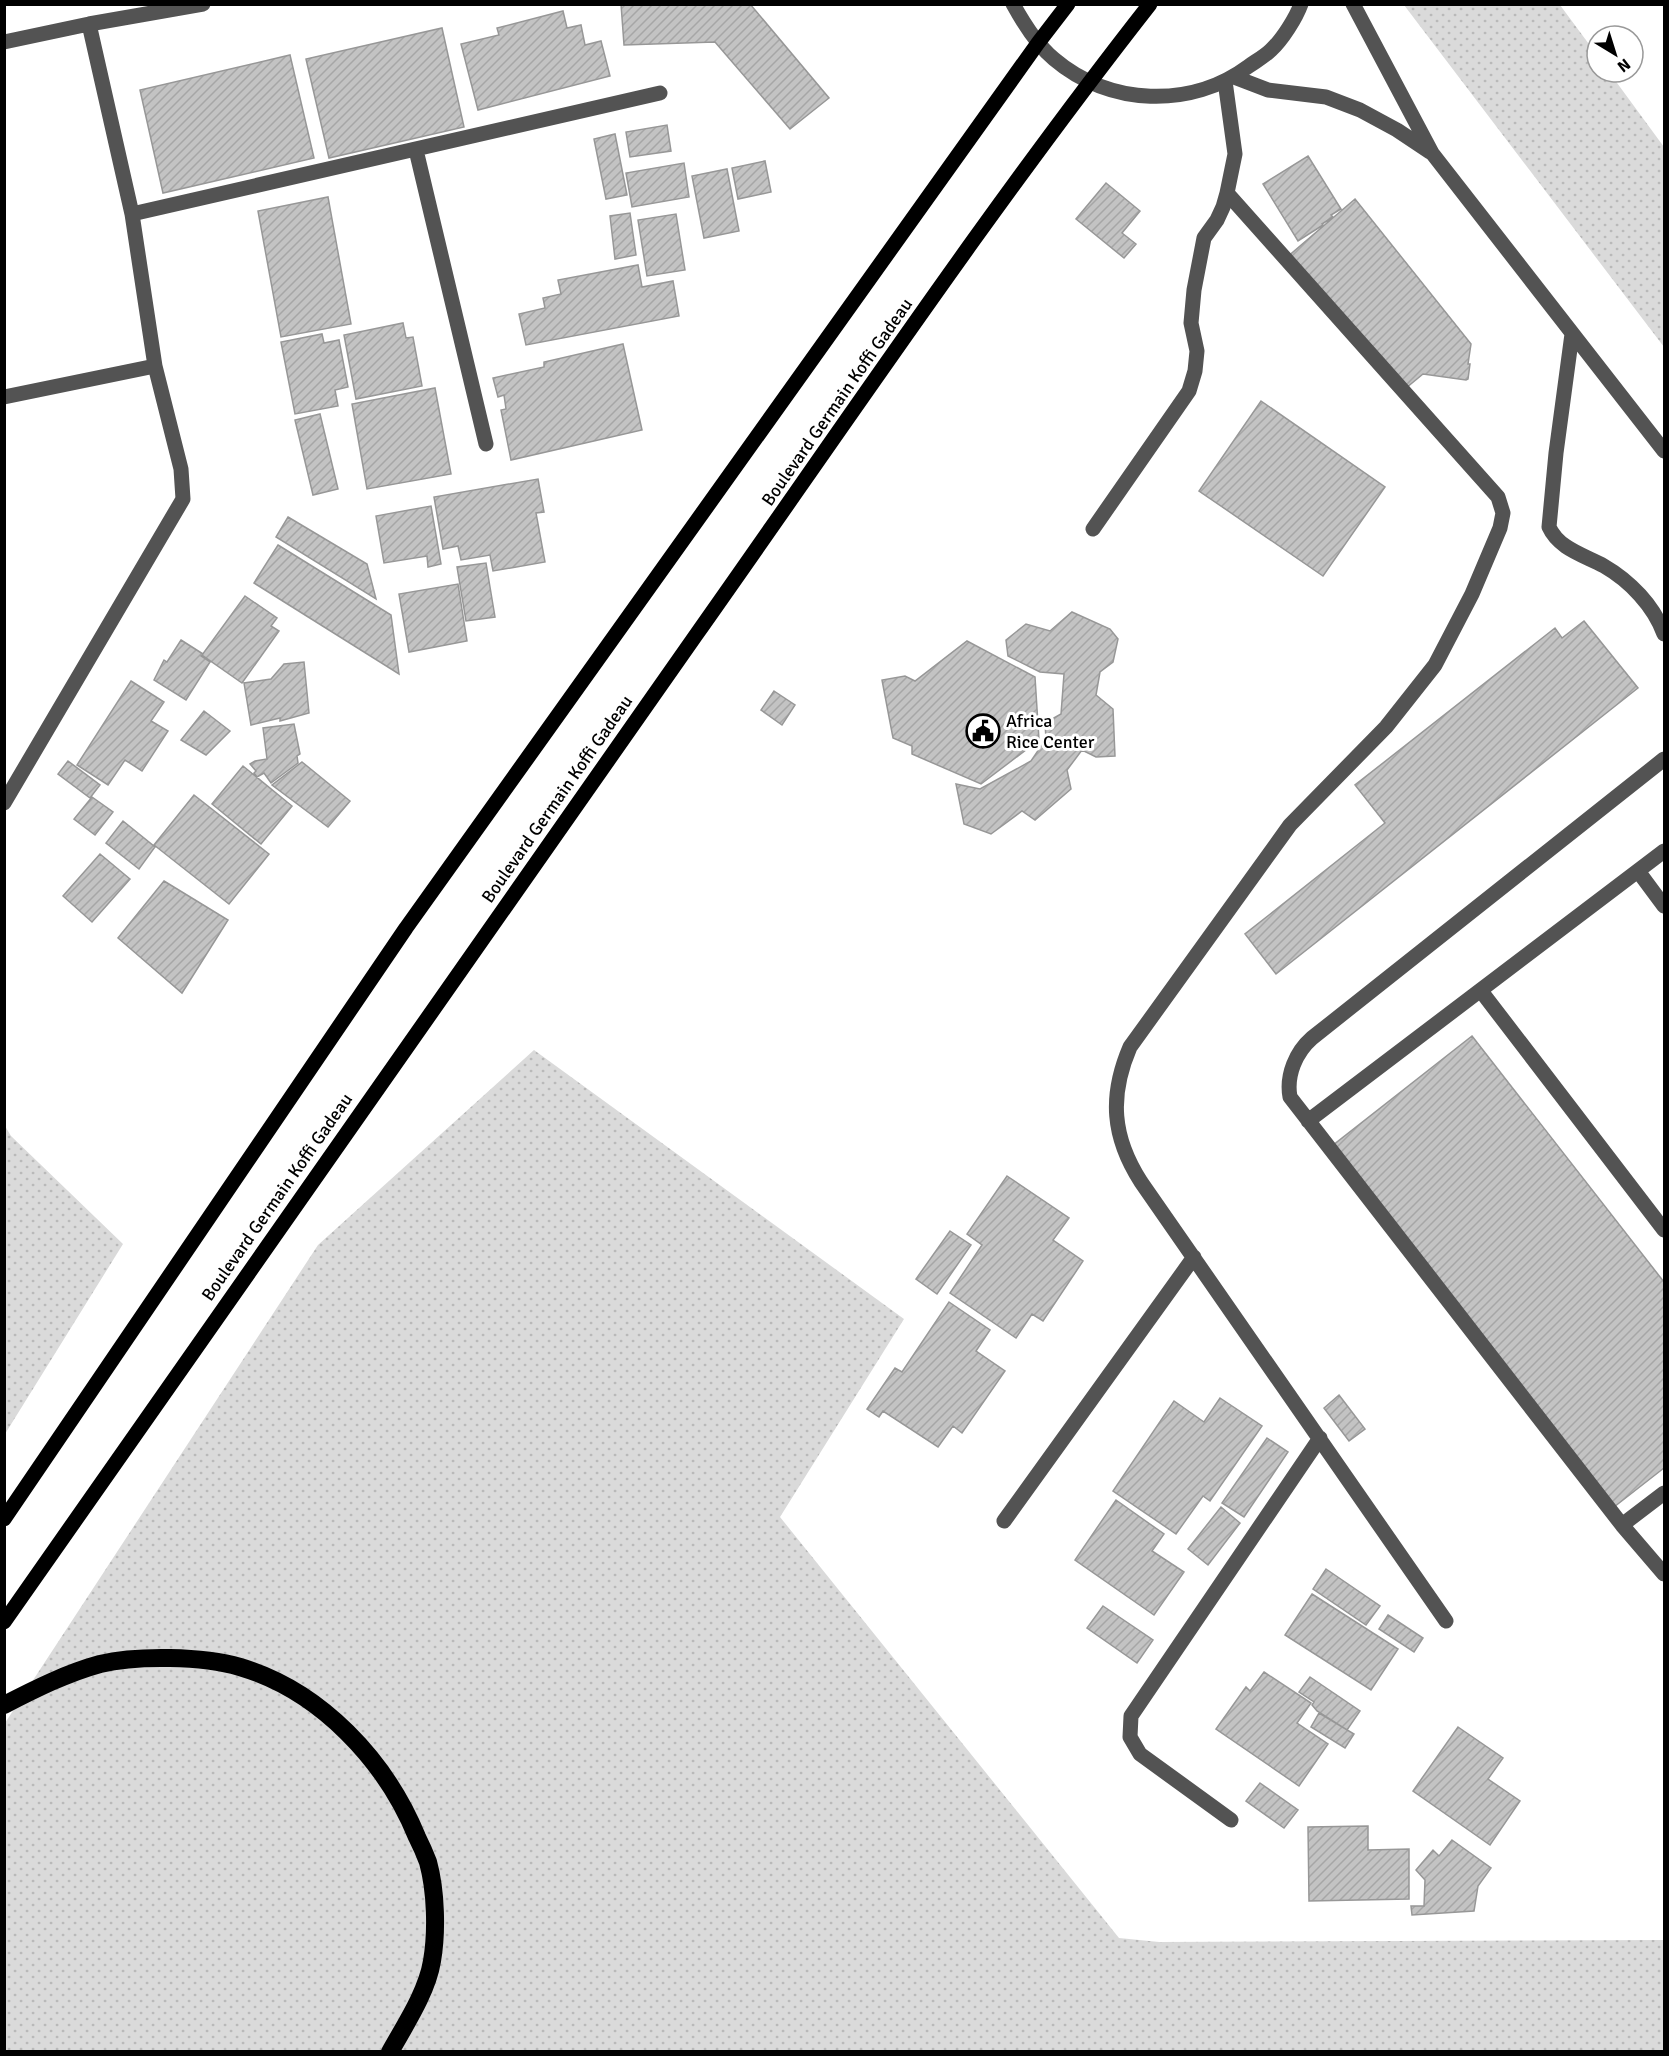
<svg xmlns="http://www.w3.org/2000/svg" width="1669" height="2056" viewBox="0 0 1669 2056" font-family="Signika,sans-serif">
	<defs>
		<pattern id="grass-dots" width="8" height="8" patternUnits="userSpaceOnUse" patternTransform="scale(1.5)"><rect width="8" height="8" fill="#dadada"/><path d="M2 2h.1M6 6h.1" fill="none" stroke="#b9b9b9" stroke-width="1.8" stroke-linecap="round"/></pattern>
		<pattern id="building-hatch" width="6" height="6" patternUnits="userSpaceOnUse" patternTransform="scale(1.5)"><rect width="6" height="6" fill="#c3c3c3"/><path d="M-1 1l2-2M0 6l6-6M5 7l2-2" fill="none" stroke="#a6a6a6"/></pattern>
	</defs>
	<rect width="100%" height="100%" fill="#fff"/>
	<path fill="url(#grass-dots)" d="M1404,5H1560L1597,55V72H1609L1664,147V347Z
		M534,1050L904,1319L780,1517L1119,1938L1159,1942L1664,1940V2051L5,2052V1723L318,1245Z
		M5,1126L11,1136L123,1244L5,1434Z"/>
	<path fill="url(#building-hatch)" stroke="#979797" stroke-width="1.5" d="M621,4H750L829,98L790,129L715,42L624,45Z
		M563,11L567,28L581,25L585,45L601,41L610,76L478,110L461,44L499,35L497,28Z
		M442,28L464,127L329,158L306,59Z
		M290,55L314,158L163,193L140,90Z
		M667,125L671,151L630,157L626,132Z
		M615,134L627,195L606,199L594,139Z
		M1308,156L1341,209L1331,215L1333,217L1322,224L1323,225L1298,241L1263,184Z
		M765,161L771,192L738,199L732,168Z
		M684,163L689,197L632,207L626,173Z
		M727,169L739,231L704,238L692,176Z
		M1106,183L1140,211L1122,233L1136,244L1124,258L1076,219Z
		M328,197L351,324L281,337L258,211Z
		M1355,199L1471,344L1468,364H1470L1468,379L1466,380L1423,374L1400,393L1286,258Z
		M630,213L636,255L615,259L610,216Z
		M676,214L685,270L647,276L638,220Z
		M638,265L642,287L673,281L679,316L526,345L519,314L545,308L543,298L561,294L558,280Z
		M403,323L406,338L413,337L422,386L356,399L344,335Z
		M322,334L324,343L339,340L348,387L335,390L338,406L295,414L281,342Z
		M623,344L642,430L511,460L501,410L506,409L504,395L498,397L493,378L544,367V362Z
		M435,388L451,474L367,489L352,404Z
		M1261,401L1385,487L1323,576L1199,491Z
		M320,414L338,489L313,495L295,420Z
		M538,479L544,512L536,513L545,562L493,571L490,555L461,560L458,546L443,549L434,497Z
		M431,506L441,564L428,567L427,556L384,563L376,516Z
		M288,517L367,564L376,599L276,537Z
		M278,545L391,615L399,674L254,583Z
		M486,563L495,617L466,621L457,567Z
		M458,584L467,641L409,652L399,594Z
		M245,596L277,618L271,626L279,631L242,683L202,655Z
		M1072,612L1110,629L1118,639L1113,662L1100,672L1096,695L1113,709L1115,756L1096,757L1082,750L1067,770L1071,789L1035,820L1022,811L991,834L964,824L956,784L980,789L1031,761L1046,739L1045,723L1061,714L1064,674L1040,672L1008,656L1006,640L1026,624L1050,631Z
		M1584,621L1638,688L1276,974L1245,934L1385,823L1355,785L1555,628L1562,638Z
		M181,640L203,654L201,656L210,662L186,700L154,680L164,660L167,662Z
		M967,641L1035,677L1039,740L981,784L912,754V746L893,738L882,680L905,676L915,681Z
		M304,662L309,713L280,721V718L251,725L244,683L271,679L284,664Z
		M131,681L164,702L151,721L168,731L142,771L125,760L108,785L77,765Z
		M774,691L795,705L782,725L761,710Z
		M204,711L230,731L206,755L181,740Z
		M294,724L300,754L297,756L298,763L271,783L264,773L257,777L254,773L256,771L250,764L255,761L267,759L263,728Z
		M68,761L100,785L90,798L58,774Z
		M302,762L350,801L328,827L272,785Z
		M243,766L292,806L261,844L212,804Z
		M194,795L269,854L229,904L154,845Z
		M92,797L113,812L95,835L74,819Z
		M123,821L155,847L139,869L106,843Z
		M100,854L130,879L92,922L63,896Z
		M164,881L228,920L182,993L118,938Z
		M1472,1036L1664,1282V1468L1614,1507L1332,1146Z
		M1007,1176L1069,1218L1053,1240L1083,1261L1043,1321L1032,1314L1016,1338L950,1293L982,1245L967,1234Z
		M950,1231L971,1245L937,1294L916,1279Z
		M949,1302L990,1330L976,1351L1005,1371L962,1433L953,1426L938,1447L883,1411L879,1417L867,1409L895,1368L902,1372Z
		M1339,1395L1365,1429L1349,1441L1324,1408Z
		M1220,1398L1262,1426L1210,1501L1203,1496L1176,1534L1113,1491L1174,1401L1204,1422Z
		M1267,1438L1288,1452L1244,1517L1222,1503Z
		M1116,1500L1164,1534L1152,1551L1184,1572L1154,1615L1075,1560Z
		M1221,1507L1240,1523L1208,1565L1188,1549Z
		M1326,1569L1380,1606L1366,1625L1313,1589Z
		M1312,1594L1398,1649L1371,1690L1285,1635Z
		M1103,1606L1153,1640L1137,1663L1087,1628Z
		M1388,1615L1423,1638L1414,1652L1379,1629Z
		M1264,1672L1311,1703L1297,1723L1328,1744L1299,1786L1216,1729L1246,1687L1250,1691Z
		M1310,1677L1360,1711L1347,1730L1317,1711L1312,1705L1314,1702L1299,1692Z
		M1319,1713L1354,1734L1345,1748L1311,1727Z
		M1458,1727L1503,1758L1488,1779L1520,1801L1490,1845L1413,1791Z
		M1260,1783L1298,1810L1284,1828L1246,1801Z
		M1368,1826V1850L1409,1849V1899L1309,1901L1308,1827Z
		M1452,1840L1491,1868L1478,1886L1474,1911L1412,1915L1411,1906H1424L1425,1880L1416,1870L1433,1850L1439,1856Z"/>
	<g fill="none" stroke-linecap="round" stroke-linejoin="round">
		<path stroke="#535353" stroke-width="15" d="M1013,4C1024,24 1037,45 1054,59C1109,106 1191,109 1249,66C1256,61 1265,56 1271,50C1282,40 1296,18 1301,4
			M1353,4L1432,153L1664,451
			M4,42L89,24L203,4
			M1234,77L1268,90L1326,97L1360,110L1397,130L1430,152
			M416,150L486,444
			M1227,193L1498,497L1503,513L1500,528L1472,594L1435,665L1386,727L1290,825L1130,1047C1109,1096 1112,1137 1141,1182L1446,1621
			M132,214L660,93
			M1572,334L1556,453L1549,527C1559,549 1584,555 1604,566C1630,581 1654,606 1664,634
			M4,397L155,366
			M1093,529L1189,391L1195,371L1197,351L1191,323L1194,290L1204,238L1217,220L1223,207L1227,193L1235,154L1225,81
			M1664,759L1312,1038C1296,1052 1286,1075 1290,1097L1622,1525L1664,1574
			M4,803L183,499L181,469L155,366L132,214L89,24
			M1638,871L1664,906
			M1481,991L1664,1230
			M1308,1121L1664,851
			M1004,1521L1194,1257
			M1622,1525L1664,1493
			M1231,1820L1140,1754L1130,1737L1131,1716L1320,1438"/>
		<path stroke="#000" stroke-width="15" d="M4,1519L406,928L1038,43L1068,4
			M4,1622C234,1293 465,964 696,635C845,424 990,208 1150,4"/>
		<path stroke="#000" stroke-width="18" d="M4,1705C35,1689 67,1673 100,1664C137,1655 203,1656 240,1667C321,1691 386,1761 417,1837C421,1845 425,1854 428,1862C436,1891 437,1932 432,1961C427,1992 405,2025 390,2052"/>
	</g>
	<defs>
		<g id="civic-ring" transform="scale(1.725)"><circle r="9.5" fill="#fff" stroke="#000" stroke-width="1.5"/><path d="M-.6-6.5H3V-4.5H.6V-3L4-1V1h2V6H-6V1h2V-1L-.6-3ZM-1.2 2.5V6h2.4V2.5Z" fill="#000"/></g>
	</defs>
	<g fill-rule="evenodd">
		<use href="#civic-ring" x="983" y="731"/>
	</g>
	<g text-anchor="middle" stroke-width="6" stroke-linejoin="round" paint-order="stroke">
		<g font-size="18" fill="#000" stroke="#fff">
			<text transform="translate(837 402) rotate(-55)" y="6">Boulevard Germain Koffi Gadeau</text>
			<text transform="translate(557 799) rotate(-55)" y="6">Boulevard Germain Koffi Gadeau</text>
			<text transform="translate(277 1197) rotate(-55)" y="6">Boulevard Germain Koffi Gadeau</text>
		</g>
		<g font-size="18" fill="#000" stroke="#fff" text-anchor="start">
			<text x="1006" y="727">Africa<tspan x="1006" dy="21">Rice Center</tspan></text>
		</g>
	</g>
	<rect width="1669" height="2056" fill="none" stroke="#000000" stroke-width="12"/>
	<g transform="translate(1615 54) rotate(142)"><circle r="28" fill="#ffffff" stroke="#999999" stroke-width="1.5"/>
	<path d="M0-4.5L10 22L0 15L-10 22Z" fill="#000000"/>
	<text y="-9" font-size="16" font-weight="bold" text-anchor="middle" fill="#000000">N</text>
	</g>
</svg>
